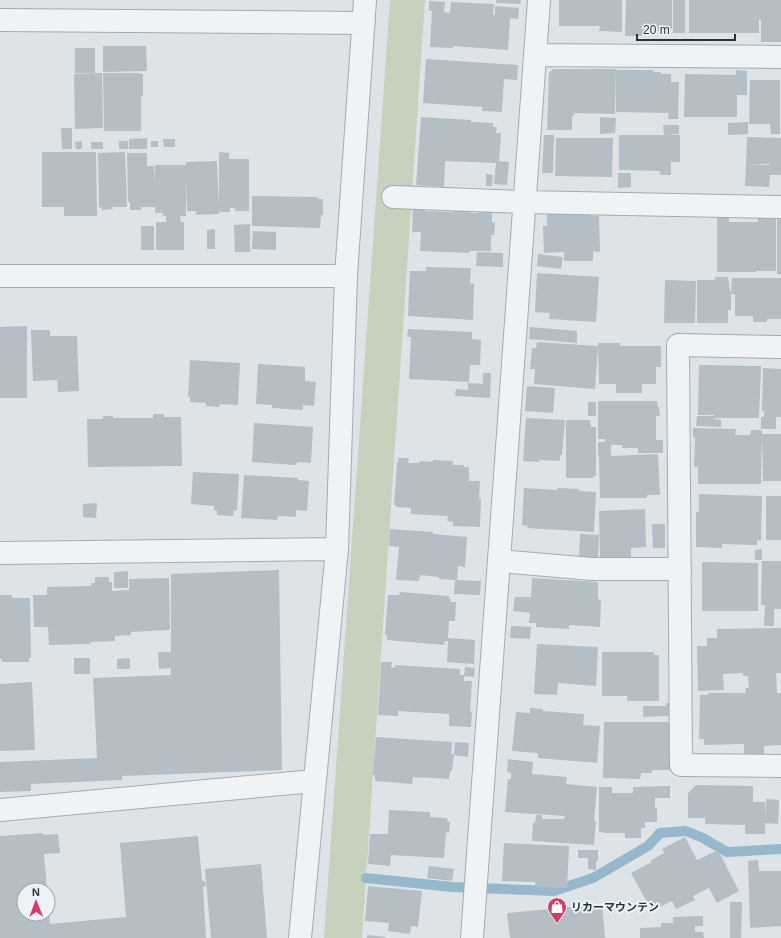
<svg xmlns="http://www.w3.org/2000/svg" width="781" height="938" viewBox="0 0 781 938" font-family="Arial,'Noto Sans JP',sans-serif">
	<rect width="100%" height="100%" fill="#dee3e8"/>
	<path fill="#c6d2be" d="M390,0H425L362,938H324Z"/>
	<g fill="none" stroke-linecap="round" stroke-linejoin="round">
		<path stroke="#97b7ca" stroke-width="10" d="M366,878L452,887L554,891L593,878L648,846L660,833L686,831L703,838L727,852L781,849"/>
	</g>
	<path fill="#b5bdc5" d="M496,0H521L520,4L496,3Z
		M559,0H622V32L599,31L600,26H559Z
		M626,0H672V29H669V31H645V36H625Z
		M673,0H685V33H673Z
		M689,0H781V42H761V20L759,19V33H689Z
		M429,1L445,2L444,12L450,13L451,2L494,4L493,15H495V6L519,8L518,19L510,18L508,50L453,46V48L430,47L432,11H429Z
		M103,46H146L147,71L103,72Z
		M75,48H95V73H75Z
		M426,59L518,65L517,80L504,79L502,112L482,111V107L423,103Z
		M553,69H616L615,114L574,113V116H572V130H547L549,73Z
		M616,70H653V72H661V74H671V82H679L678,119H668L669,113L616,112Z
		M736,70L747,71V95H737V117H684L685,74L736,75Z
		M102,73L103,128L75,129L74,74Z
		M103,73H140V74H143V96H141V131H104Z
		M750,80H780V134H771L770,124H749Z
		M421,117L471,120V122L493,123V127H497L496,133H501L499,161L509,162L507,185L494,184L496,163L445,161L444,187L416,185Z
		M600,117L616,118L615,133L600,134Z
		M748,122V134L728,135V123Z
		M663,125H679V134L664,135Z
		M61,128H72V149H62Z
		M544,135H554L553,173H542Z
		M619,135H680V162H671V175H660V171L619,170Z
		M747,137L781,138V175H770L769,187L745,186L746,164L770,165V164H746Z
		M147,138V149H129V139Z
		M556,138H613L612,177L555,176Z
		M163,139H175V147H164Z
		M82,141V149H76L75,142Z
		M119,141H128V149H119Z
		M151,141H158V147H151Z
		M91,142H103V149H91Z
		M42,152H96L97,216H64V207H42Z
		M125,152L127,207H112L113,209L102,210V207L99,208L98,153Z
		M219,152L229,153V159H249V211H235V208H230V212H219V214L196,215V211H187L186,182V216H180L181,222H184V250H156V222H166V216H163V213H155V207H141V210H130V202H128L127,153H147V166H154V185L155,165H186V162L217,161L219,208Z
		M618,173H631V187L618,188Z
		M486,174L493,175L492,186H486Z
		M252,196L318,197V199H323V215H321L320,228L252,226Z
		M413,208H425V211L453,212L454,211H471V213H478V210H492V222L495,223L494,235H491V251H470L469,253L420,251L421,232H412Z
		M554,212L573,214V213H591V216H599L600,252L593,251V261H564V252L544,253L543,226H547V214H554Z
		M717,214H729V222H758V215H776V271H756V272H717Z
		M777,215H781V274H777Z
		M250,224V252H235L234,225Z
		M141,226H154V250H141Z
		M215,229V249H207V230Z
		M253,231L276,232V250L252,249Z
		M477,252L503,253V267L476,266Z
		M538,254L563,257L561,269L537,266Z
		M426,267L471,268L470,283L474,284L473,320L408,316L410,271H426Z
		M537,273L599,277L596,322L549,319L550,313L535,312Z
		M715,277H728V281H729L730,292H731L732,278H781V319H767V322H753V316H735V294H731V310H728V323H697V280H715Z
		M665,280L696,281L695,323H664Z
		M27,326V398H0V327Z
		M530,327L577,331V343L529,339Z
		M408,329L472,332V339L481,340L480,365H470L469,382L409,379L411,337H407Z
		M31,330H50V336H77L79,391L58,392L57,380L33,381Z
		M537,342L598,346L595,389L534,384L535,369H530L532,348H536Z
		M598,343H620V346H661V367H656V384H642V393H616V384H599Z
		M190,360L240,363L238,405L220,404L219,407L206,406V403L190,402V397H188Z
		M258,364L305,367V381L316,382L314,406L303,405V410L272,408V405L256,404Z
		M699,365L761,366L759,418H714V414V415H698Z
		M763,368L781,369V417H776V429H761V417H764V411H762Z
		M483,373H491L490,398L455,396L456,389L468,390V383L483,384Z
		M527,386L555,388L553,413L525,411Z
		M598,401H657L658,407H659L660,416H656V440H663V453H638V448H622V445H611V456L658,454L660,495H647V498H600L599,455H598V442H605V439H598Z
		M588,402H596V416H588Z
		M153,414H164V417H181L182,466L88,467L87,419H103V416H113V418H153Z
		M697,416H714V419L721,420V427L696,426Z
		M526,418L565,420L562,455H560V461L539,460V462L523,461Z
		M566,420H590L591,427H596V476H594L593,478H566Z
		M254,423L313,427L311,463L297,462L296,465L252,462Z
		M693,428L736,429L735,435H750L751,430H762L761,484H698V467H694L695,437L693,438Z
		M762,434H781V481H763Z
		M398,458H409L408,463H419L420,461L433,462V460L453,461V465H464V467H469V481H480L479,499H481L480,527L453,526V522L447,521L448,516L411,514V508L396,507V505H394L397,462H398Z
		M193,472L239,474L237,511L234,510L233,516L217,515V511L214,510V506L191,504Z
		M244,475L298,478V480L309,481L307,511L296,510V517L278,516L277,520L241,518Z
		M524,488L557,490V488L579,489V491L596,492L594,532L527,528L528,526L522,525Z
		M699,494L762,496L761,541L757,540V545L722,544V548L696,547V512H699Z
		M766,496H781V540H766Z
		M97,503L96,518L83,517V504Z
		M645,509L646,547L631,548V557L600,558L599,511Z
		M652,524H665V548H653Z
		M390,529L433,532V534L467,537L465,567L458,566L457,580L439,579V577L420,575L419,581L396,580L399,547L389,546Z
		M580,534L599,535L598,559L579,558Z
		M762,549V560H755V550Z
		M762,561H781V609H774V626H764L765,605H761Z
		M702,562L758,563V611H702Z
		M279,570L282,770L122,776V780L31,784V791L0,792V762L97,758L93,678L171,675V685V668L159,669L158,652H171V574Z
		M128,571V588H114V572Z
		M95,577H109V582H112V591L129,590V579L169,578L170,630L131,632V635L115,636V641L90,642V644L49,645L48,627H34L33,595H47V587L91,586V583H95Z
		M532,578L598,582V599L601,600L600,627L569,625V629L536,627V623H529L530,613L513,611L515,597H531Z
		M455,580L481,581L480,595L454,594Z
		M400,592L449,596V599H451L450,602H456L455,621H449L448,638L475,640L474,664L447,662L448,641H445L444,645L387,640V635H385L388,595H399Z
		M0,595H12V598H30L31,658H29V662H2V659H0Z
		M511,626L531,627L530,639L510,638Z
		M781,628V673H776L777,693H781V745L764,746V755L744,756V744L704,745V739H699L700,695H708V693H746L745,688H749L748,676H743V673L723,674L724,690L698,691L697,646H707V638H717V629Z
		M537,644L598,647L596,686L558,683L557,695L534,694Z
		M602,652H654V655H659V701H627V696H602Z
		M74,658H90V674H74Z
		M130,658V669H117V659Z
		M381,662H392L391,667L395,668V665L460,669V675H464V681H472L470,711L472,712L471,727L449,726V714L398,711V716L378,715Z
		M465,667L475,668L474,677L464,676Z
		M32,682L35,750L0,751V684Z
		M666,703H669V716L643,717V706H666Z
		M530,708L543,709V711L584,714L583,725L600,726L597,763L538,758V753L512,751L516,712L530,713Z
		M604,722H670V770H652V773H641L640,779L603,778Z
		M376,737L452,742L451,754H454L452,771H450L449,779L413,777L412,784L375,781V775H373Z
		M455,742L469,743L468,757L454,755Z
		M508,759L533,762L532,774L567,777L566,784L597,787L594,821H596L594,845L532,841L533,823H535L536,815H542V819H568H564L565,816L505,812L508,779H511V773L507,772Z
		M696,785L753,786V802H765V834H745V825L705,824V818H688V793Z
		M670,786V798H655V808H657V822H645V828H641V838H625V833H603V832H599V787H612V793H633V787Z
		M766,799L779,800L778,824L765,823Z
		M389,810L430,812V817L447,818L448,822H450L449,833L446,832L444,858L391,855L390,866L368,864L370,834H388Z
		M43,833V835L58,834L60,853L44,854L47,890H24V914H48V908H49L50,924L126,917L120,843L198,836L202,881H205L206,886L203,887L206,938H0V836Z
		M685,837L697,860L718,850L739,891L717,903L709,888L693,896L695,900L676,909L672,901L652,911L631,873L652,862L650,861L664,853L662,849Z
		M504,843L569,846L567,888L535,887V882L502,881Z
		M578,850H598V861H596V870L588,869V858H578Z
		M758,860L759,871H781V926L750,928L748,861Z
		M261,864L267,938H211L205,869Z
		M429,866L454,869L452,881L427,878Z
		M368,886L422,891L418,927L411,926L410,934L388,931L389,923L365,921Z
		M730,902H742L741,938H730Z
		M602,904L605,938H510L507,913Z
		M703,916V926H695V932H703L704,938H640V928L661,927V923H673V917Z
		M367,935L386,937V938H367Z"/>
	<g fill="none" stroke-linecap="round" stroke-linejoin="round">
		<g stroke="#a3abb2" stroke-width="24">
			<path id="street" d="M0,20L364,23
				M535,55L781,57
				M393,197L524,202L781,207
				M0,276H346
				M781,347L678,345L681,765L781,766
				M0,553L337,549
				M499,561L592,569H680
				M0,810L314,781
				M300,938L337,549L346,276L365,0
				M472,938L539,0"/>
		</g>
		<use href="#street" stroke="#f0f3f6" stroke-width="22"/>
	</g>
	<defs>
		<g id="shop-pin" transform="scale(1)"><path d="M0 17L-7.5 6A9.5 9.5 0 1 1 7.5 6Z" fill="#d23d6a" stroke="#edf2f6"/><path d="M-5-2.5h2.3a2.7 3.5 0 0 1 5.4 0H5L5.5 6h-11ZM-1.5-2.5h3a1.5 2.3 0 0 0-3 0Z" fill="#fff"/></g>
	</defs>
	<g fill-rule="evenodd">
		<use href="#shop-pin" x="557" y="907"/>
	</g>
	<g text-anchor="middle" stroke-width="4" stroke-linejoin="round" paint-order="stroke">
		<g font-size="11" font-weight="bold" fill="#26333f" stroke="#edf2f6" text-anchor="start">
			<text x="571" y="911">リカーマウンテン</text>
		</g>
	</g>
	<g transform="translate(36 902) rotate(359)"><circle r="19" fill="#edf2f6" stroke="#9da6ad"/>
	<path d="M0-3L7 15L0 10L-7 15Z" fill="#d23d6a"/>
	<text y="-6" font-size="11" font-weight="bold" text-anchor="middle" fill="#26333f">N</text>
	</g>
	<path d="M637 34v6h98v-6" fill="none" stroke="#26333f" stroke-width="2"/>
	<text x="643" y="34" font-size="12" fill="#26333f" stroke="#edf2f6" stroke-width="3" paint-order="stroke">20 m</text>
</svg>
